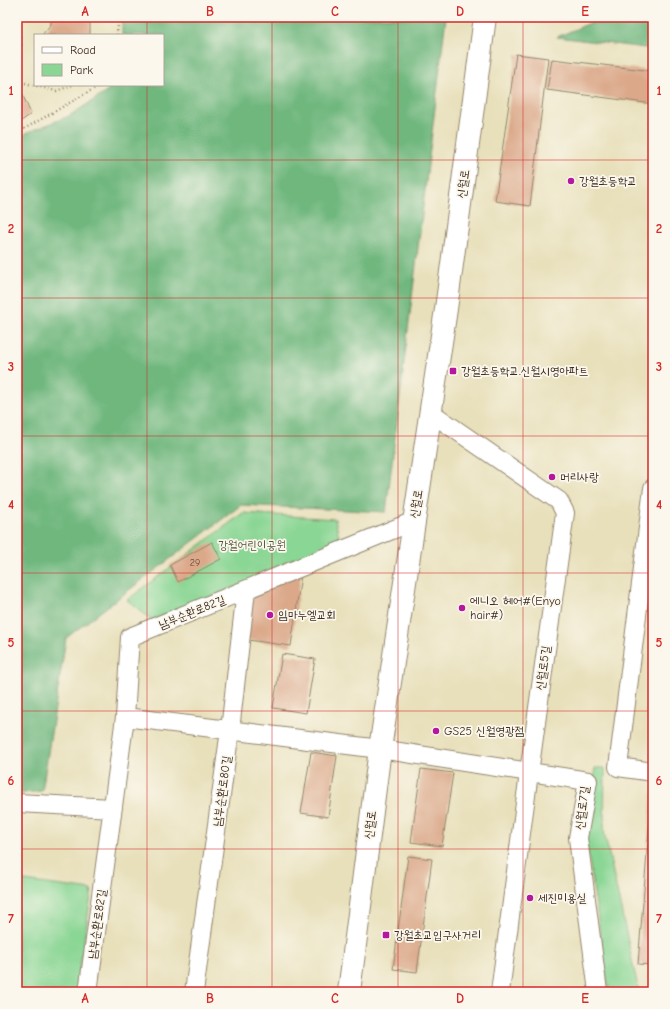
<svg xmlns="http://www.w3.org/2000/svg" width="670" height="1009" viewBox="0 0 670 1009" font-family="'Comic Neue','Poor Story',sans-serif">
	<rect width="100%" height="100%" fill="#fbf7ec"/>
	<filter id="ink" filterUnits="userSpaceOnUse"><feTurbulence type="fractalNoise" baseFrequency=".025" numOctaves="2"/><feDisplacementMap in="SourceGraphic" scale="8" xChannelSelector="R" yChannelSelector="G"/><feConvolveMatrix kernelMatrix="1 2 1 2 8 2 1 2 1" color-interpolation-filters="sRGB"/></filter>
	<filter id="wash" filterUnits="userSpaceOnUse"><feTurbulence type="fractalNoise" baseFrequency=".012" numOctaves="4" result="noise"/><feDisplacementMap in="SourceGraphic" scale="16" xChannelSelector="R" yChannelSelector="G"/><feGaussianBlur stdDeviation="0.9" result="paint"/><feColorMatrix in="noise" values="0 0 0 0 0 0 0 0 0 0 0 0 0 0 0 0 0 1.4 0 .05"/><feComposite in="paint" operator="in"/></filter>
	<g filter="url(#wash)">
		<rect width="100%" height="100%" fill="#e8e0bb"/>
		<path fill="#8ad694" stroke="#628059" d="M243,513L335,519L341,545L152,620L127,600Z
			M595,768H605L604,831L639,992H609L585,833Z
			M17,880L92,890L76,992H17Z"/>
		<path fill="#6fb77e" stroke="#55704e" d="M122,17H446L386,512L241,505L66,638L42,791L17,794V142L26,133L69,116L108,91L110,85H163V35H122Z
			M590,23L653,24V49L557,37Z"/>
		<g id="blocks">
			<path fill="#dba98a" d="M51,17H90V35H42L51,24Z
				M516,54L548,58L530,206L495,201Z
				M552,59L653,71V104L547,90Z
				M20,89L31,114L17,124V90Z
				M212,542L221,559L178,582L170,565Z
				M302,568L291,646L241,639L247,591Z
				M282,654L315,659L306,713L273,708Z
				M311,752L337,756L328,817L301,813Z
				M421,769L453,773L442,846L411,842Z
				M652,792H653V965L638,964Z
				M408,856L432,859L417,972L393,969Z"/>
		</g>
	</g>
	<g filter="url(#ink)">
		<use href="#blocks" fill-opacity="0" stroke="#92856c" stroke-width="1"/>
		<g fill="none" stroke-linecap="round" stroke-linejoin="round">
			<g stroke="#92856c" stroke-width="20">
				<path id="minor" d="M430,412L559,501L565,513L529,773L500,992
					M653,488L618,767L653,772
					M125,717L380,749L588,781L578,838L598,992
					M17,803L113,808
					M88,992L125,717L130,637L414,521
					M194,992L230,730L246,590"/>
			</g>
			<g stroke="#92856c" stroke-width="24">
				<path id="secondary" d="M349,992L380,749L446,309L485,17"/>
			</g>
			<path stroke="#92856c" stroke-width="2.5" stroke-dasharray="1 3" stroke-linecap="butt" d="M117,35L119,17
				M17,46L21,45L18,17
				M17,83H25L56,91L73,85
				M17,133L97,87L98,85"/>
			<use href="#minor" stroke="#fff" stroke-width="18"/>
			<use href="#secondary" stroke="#fff" stroke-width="22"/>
		</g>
	</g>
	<path fill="none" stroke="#d62828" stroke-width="1" stroke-opacity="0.55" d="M147,17V35M272,17V992M398,17V992M523,17V992M147,85V992M17,160H653M17,298H653M17,436H653M17,573H653M17,711H653M17,849H653"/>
	<g fill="#b5179e" stroke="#fbf7ec" stroke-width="1.5">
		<circle cx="571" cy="181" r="4"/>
		<rect x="449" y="367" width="8" height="8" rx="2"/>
		<circle cx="552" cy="477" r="4"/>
		<circle cx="462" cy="608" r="4"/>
		<circle cx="270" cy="615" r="4"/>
		<circle cx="436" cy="731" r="4"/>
		<circle cx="530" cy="898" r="4"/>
		<rect x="382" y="931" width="8" height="8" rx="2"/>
	</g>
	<g text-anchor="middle" stroke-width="3.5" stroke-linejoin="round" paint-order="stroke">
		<g font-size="10" fill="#634a39">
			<text x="195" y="566">29</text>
		</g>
		<g font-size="12" fill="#3b2a1e" stroke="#fbf7ec" text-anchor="start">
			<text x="579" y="185">강월초등학교</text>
			<text x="461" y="375">강월초등학교.신월시영아파트</text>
			<text x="560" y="481">머리사랑</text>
			<text x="470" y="605">에니오 헤어#(Enyo<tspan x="470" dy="14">hair#)</tspan></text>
			<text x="278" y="619">임마누엘교회</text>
			<text x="444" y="735">GS25 신월영광점</text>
			<text x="538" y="902">세진미용실</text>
			<text x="394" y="939">강월초교입구사거리</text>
		</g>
		<g font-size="12" fill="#3b2a1e" stroke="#fbf7ec">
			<text transform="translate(463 184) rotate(-82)" y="4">신월로</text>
			<text transform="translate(416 504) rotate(-81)" y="4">신월로</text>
			<text transform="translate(192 612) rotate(-22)" y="4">남부순환로82길</text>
			<text transform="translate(543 668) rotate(-82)" y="4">신월로5길</text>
			<text transform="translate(222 791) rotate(-82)" y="4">남부순환로80길</text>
			<text transform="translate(582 808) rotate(-83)" y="4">신월로7길</text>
			<text transform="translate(370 825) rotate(-83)" y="4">신월로</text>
			<text transform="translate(97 924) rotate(-82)" y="4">남부순환로82길</text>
		</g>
		<g font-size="12" fill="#4f553c" stroke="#fbf7ec">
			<text x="252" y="549">강월어린이공원</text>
		</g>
	</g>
	<rect width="670" height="1009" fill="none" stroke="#fbf7ec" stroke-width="44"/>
	<rect x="34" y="34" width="130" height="52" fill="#fbf7ec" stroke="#aea59a"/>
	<rect x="42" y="47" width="20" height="6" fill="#ffffff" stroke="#aea59a"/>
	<text x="70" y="54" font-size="12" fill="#3b2a1e">Road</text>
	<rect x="42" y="64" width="20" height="12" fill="#8ad694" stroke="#aea59a"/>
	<text x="70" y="74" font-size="12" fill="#3b2a1e">Park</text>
	<rect x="22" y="22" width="626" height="965" fill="none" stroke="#d62828" stroke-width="1.5"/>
	<g font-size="13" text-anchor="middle" font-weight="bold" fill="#d62828">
		<text x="85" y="16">A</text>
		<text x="210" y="16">B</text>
		<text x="335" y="16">C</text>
		<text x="460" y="16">D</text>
		<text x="585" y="16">E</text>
		<text x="11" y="95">1</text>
		<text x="659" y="95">1</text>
		<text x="11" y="233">2</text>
		<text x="659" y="233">2</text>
		<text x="11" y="371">3</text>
		<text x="659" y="371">3</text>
		<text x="11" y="509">4</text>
		<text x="659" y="509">4</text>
		<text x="11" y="647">5</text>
		<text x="659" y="647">5</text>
		<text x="11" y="785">6</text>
		<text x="659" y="785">6</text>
		<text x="11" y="923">7</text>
		<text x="659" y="923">7</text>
		<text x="85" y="1003">A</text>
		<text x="210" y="1003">B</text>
		<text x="335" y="1003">C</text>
		<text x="460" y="1003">D</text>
		<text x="585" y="1003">E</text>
	</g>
</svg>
